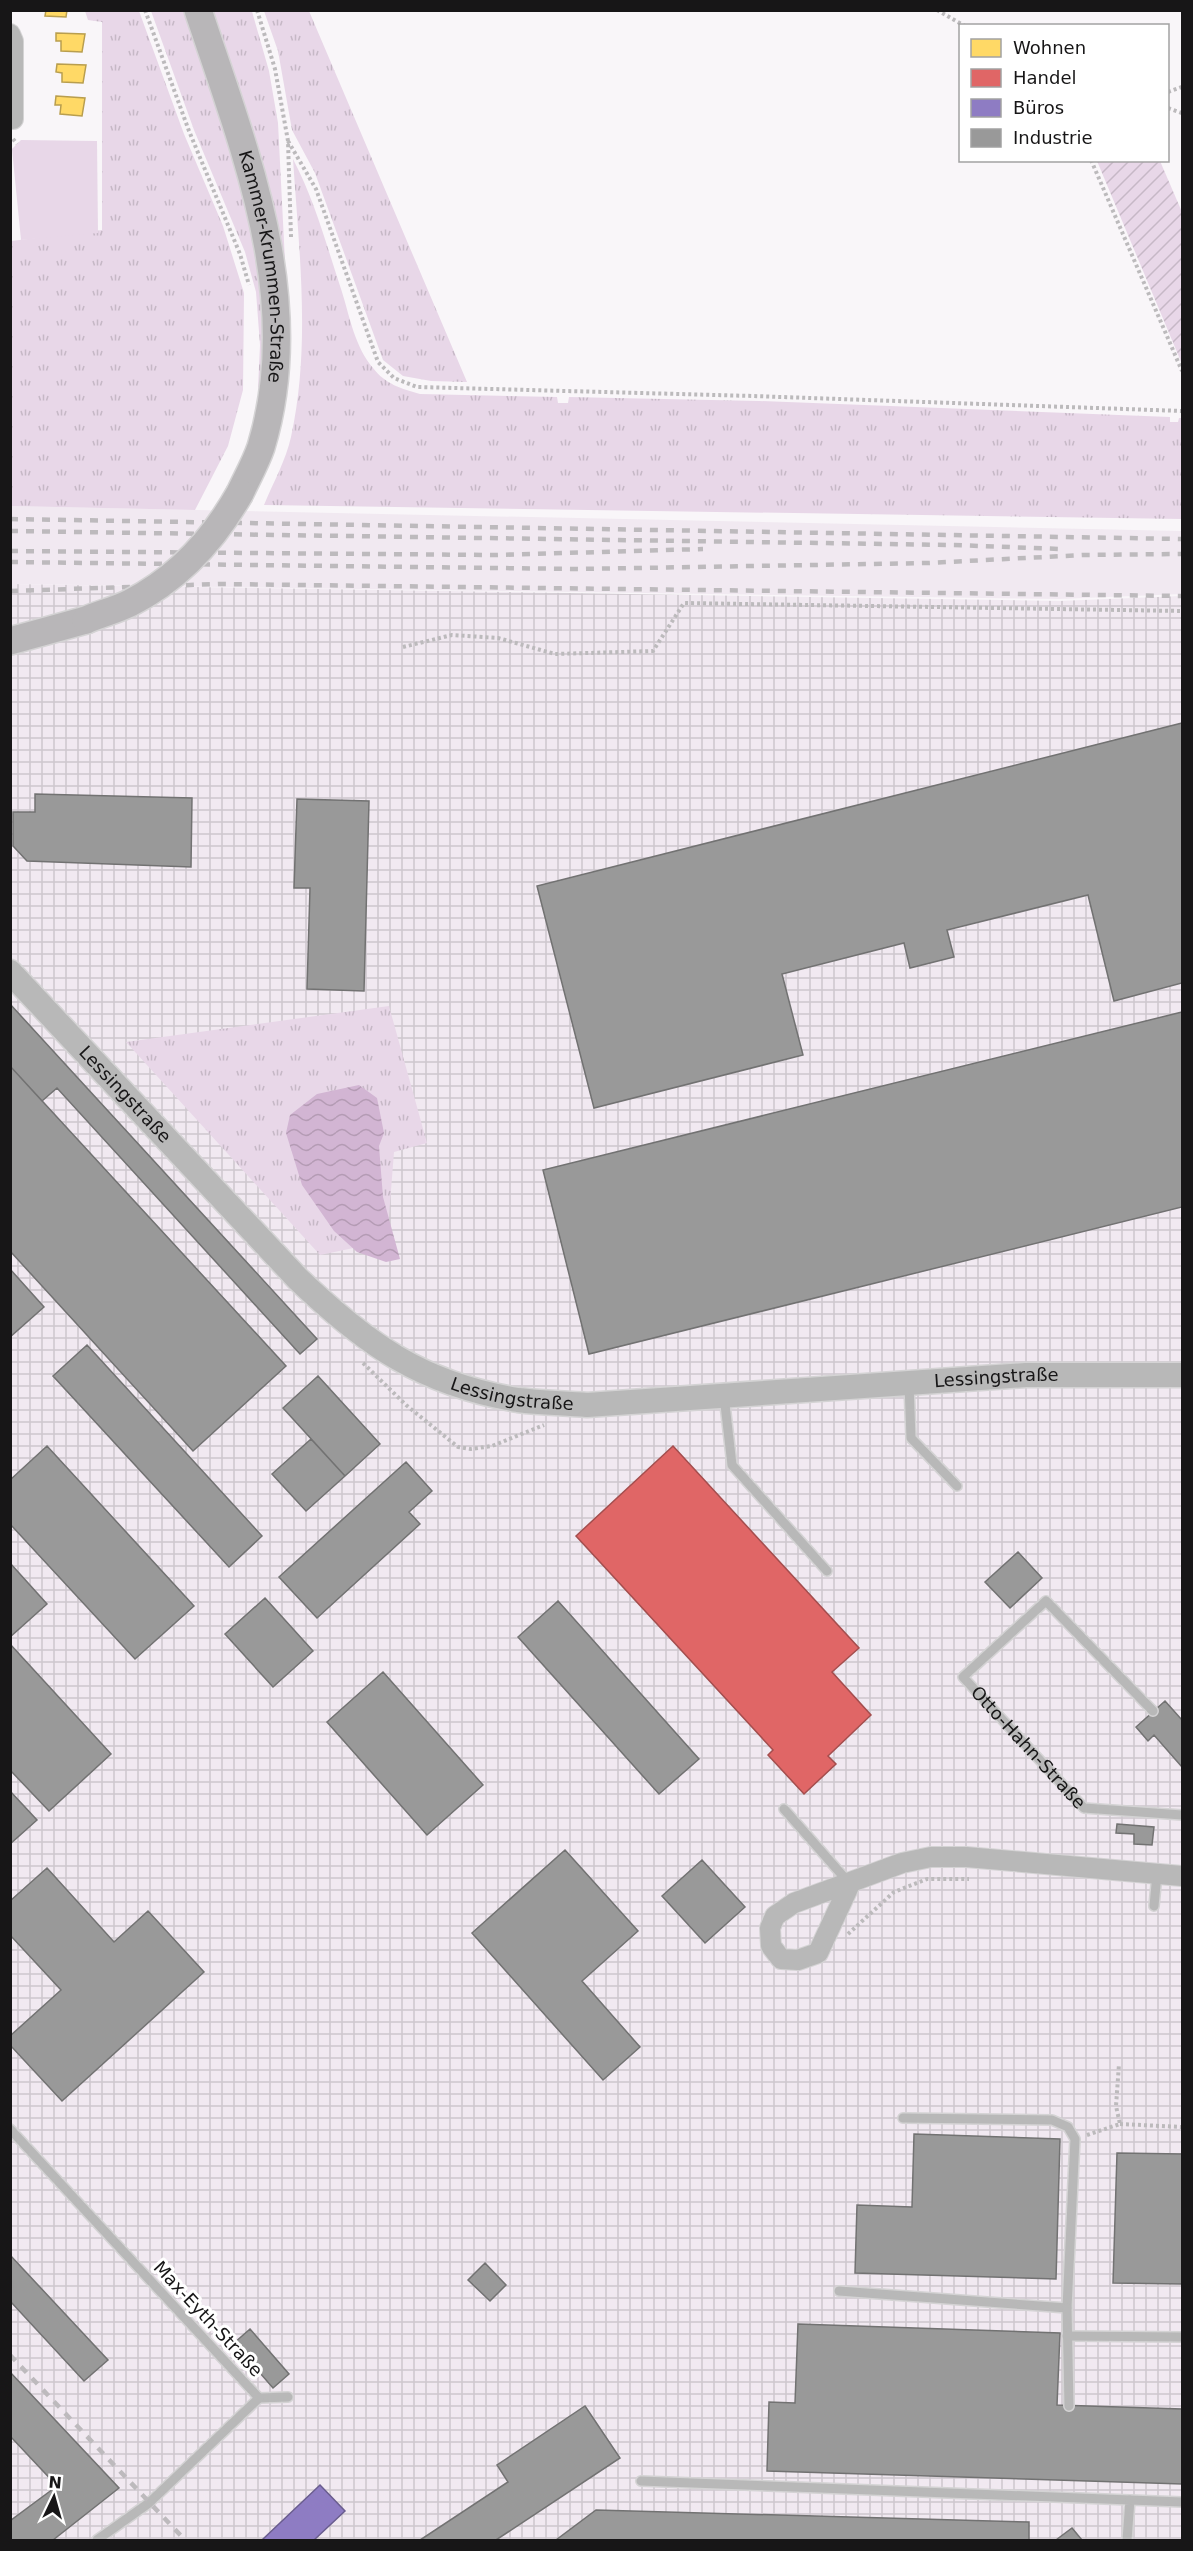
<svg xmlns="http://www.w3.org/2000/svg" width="1193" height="2551" viewBox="0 0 1193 2551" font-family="'DejaVu Sans',sans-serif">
	<defs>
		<pattern id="industrial-grid" width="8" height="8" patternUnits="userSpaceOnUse" patternTransform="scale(1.5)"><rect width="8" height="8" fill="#f1e9f1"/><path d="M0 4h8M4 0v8" fill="none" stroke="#cec7ce"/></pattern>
		<pattern id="grass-tufts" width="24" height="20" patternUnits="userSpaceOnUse" patternTransform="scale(1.5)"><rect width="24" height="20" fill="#e8d7e8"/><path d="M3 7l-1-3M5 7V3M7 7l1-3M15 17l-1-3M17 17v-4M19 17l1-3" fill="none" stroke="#c6b8c6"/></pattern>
		<pattern id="garden-furrows" width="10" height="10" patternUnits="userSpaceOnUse" patternTransform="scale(1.5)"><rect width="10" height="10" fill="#e8d7e8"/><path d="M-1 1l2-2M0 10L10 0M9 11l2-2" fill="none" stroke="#c6b8c6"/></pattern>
		<pattern id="water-waves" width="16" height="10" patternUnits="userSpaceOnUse" patternTransform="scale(1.5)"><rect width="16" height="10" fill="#d2b5d3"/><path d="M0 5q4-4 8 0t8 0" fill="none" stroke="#b49bb4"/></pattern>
	</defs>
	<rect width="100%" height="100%" fill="#f9f6f9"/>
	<path fill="#f1e9f1" d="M11,506L1182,531V594L1059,599L11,584Z"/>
	<path fill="url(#industrial-grid)" d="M11,584L1059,601L1182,596V2540H11Z"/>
	<path fill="url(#grass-tufts)" d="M85,11H139L184,134L223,226L244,293L243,390L228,446L195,510L11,506V241L102,230V22L88,20Z
		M151,11H185L223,123L256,247L264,345L262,382L258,388L260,345L256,292L245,252L194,130Z
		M211,11H252L253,15L269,71L278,123L285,261L248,123Z
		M264,11H309L467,382L431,381L403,376L383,360L315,173L292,130L278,51Z
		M293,159C315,201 327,247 342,292C350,318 355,347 373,368C385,384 402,389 420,394L557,397L558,403H568L569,397L759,401L1170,417V422H1178L1179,418H1182V519L264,505C273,483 286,460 291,437C311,346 299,251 293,159Z
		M389,1006L427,1143L394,1152L387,1241L320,1255L126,1042Z"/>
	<path fill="#e8d7e8" d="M21,140L97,141L98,233L21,240L12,149Z"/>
	<path fill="url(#garden-furrows)" d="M1097,161H1160L1182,212V364Z"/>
	<path fill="url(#water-waves)" d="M359,1085L377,1098L384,1133L379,1146L383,1197L400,1259L386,1262L357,1252L334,1231L302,1185L286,1133L290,1115L317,1094Z"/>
	<path fill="#ffd966" stroke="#b99e4e" stroke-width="1.5" d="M46,10H67L66,17L45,16Z
		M56,33L85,34L82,52L61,51V41H56Z
		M57,64L86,65L83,83L62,82V73L56,72Z
		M56,96L85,98L82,116L60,114L61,105H55Z"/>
	<path fill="#e06666" stroke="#a44e4e" stroke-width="1.5" d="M673,1446L859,1648L832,1672L871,1715L828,1756L836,1764L804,1794L768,1755L773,1750L576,1536Z"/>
	<path fill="#8e7cc3" stroke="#6a5d8f" stroke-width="1.5" d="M320,2485L345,2511L314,2540H262Z"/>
	<path fill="#999" stroke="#727272" stroke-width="1.5" d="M1182,723V983L1114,1001L1088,895L947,930L954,957L910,968L904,943L782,974L803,1055L594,1108L537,886Z
		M35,794L192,798L191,867L27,861L13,846V812H35Z
		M297,799L369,801L364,991L307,989L310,888H294Z
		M10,1004L317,1339L300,1354L57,1088L42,1101L10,1066Z
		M1182,1012V1207L589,1354L543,1170Z
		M10,1066L286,1366L193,1451L10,1251Z
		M10,1269L44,1307L10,1337Z
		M87,1345L262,1536L229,1567L53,1376Z
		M318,1376L380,1444L345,1476L283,1408Z
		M311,1439L345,1476L306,1511L272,1474Z
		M47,1446L194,1606L135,1659L10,1524V1480Z
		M406,1462L432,1491L409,1512L420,1524L317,1618L279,1577Z
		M1018,1552L1042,1578L1010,1608L985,1582Z
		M10,1563L47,1604L10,1637Z
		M265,1598L313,1651L273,1687L225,1634Z
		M558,1601L699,1759L659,1794L518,1637Z
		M10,1644L111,1754L49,1811L10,1770Z
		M383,1672L483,1785L427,1835L327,1722Z
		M1165,1701L1182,1720V1767L1154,1735L1148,1741L1136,1727Z
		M10,1791L37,1820L10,1844Z
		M1117,1824L1154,1827L1152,1845L1134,1844V1834L1116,1833Z
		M565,1850L638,1931L582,1981L640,2047L603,2080L472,1933Z
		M702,1860L745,1907L705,1943L662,1896Z
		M47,1868L114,1942L148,1911L204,1972L62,2101L10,2045V2036L61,1990L10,1935V1901Z
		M914,2134L1060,2139L1056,2279L855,2273L857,2205L912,2207Z
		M1117,2153L1182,2154V2284L1113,2283Z
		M10,2255L108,2360L84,2381L10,2301Z
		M485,2263L506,2285L490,2301L468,2280Z
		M798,2324L1060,2333L1057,2405L1182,2409V2484L767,2471L769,2402L795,2403Z
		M250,2329L289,2374L273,2388L234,2343Z
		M10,2372L119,2488L53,2540H10V2521L57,2486L10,2436Z
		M585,2406L620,2458L496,2540H420L508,2482L497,2465Z
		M596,2510L1029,2522V2540H556Z
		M1072,2528L1082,2540H1056Z"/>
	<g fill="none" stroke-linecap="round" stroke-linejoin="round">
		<g stroke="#d4d3d4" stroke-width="12">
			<g id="service">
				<path d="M909,1384L911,1438L957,1486"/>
				<path d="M724,1396L732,1465L827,1571"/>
				<path id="s1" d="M1153,1711L1046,1601L963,1677L1084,1808L1182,1815"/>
				<path d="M784,1809L850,1884"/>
				<path d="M1154,1906L1157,1874"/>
				<path d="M10,2129L259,2398"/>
				<path d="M839,2291L1067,2308L1075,2139L1068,2127L1052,2120L903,2118"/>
				<path d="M1067,2308L1069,2406"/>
				<path d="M1067,2336L1182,2337"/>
				<path d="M259,2398L288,2397"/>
				<path d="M641,2481L1130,2500L1127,2540"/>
				<path d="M1130,2500L1182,2502"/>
				<path d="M97,2540L149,2503L259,2398"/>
			</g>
		</g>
		<g stroke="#d4d3d4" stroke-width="22">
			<path id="minor" d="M10,34L13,41V119
				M850,1884L818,1953L798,1960L781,1959L771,1946L770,1928L775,1916L794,1903L902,1863L931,1857H966L1182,1876"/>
		</g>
		<g stroke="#d4d3d4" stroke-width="27">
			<g id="tertiary">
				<path id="s2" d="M10,972L298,1279C367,1345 422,1384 518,1400C541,1403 564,1403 587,1405L1026,1375H1182"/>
			</g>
		</g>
		<g stroke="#d4d3d4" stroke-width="30">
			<g id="secondary">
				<path id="s3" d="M198,10C244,149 306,299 261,447C256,462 247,478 240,493"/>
				<path d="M10,641L86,620"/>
			</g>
		</g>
		<path stroke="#bcbabc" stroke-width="4" stroke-dasharray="3 3" stroke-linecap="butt" d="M145,10L189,131L240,254L249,285
			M257,10L275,69L288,141L291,237
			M937,10L965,26
			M1168,92L1182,87
			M1168,108L1182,113
			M13,139L17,144
			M288,141L316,189L378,362L394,378L417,387L753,396L1182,411
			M1091,160L1182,371
			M403,647L452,635L498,638L555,654L653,651L684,603L1182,611
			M363,1363L406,1405L458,1447L471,1449L492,1446L544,1425
			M848,1934L894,1892L927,1879H969
			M1120,2124L1182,2127
			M1087,2135L1120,2124L1116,2106L1119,2064"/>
		<use href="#service" stroke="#b8b8b8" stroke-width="9"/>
		<use href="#minor" stroke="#b8b8b8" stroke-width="20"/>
		<use href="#tertiary" stroke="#b8b8b8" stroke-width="24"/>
		<use href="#secondary" stroke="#b8b6b8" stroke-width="27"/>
		<path stroke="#bdbabd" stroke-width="4.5" stroke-dasharray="8 8" stroke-linecap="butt" d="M10,519L1182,539
			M10,531L954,545L1060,549
			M10,551L495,555L703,549
			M10,562L578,569L928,563L1083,555L1182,554
			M10,591L220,584L1182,596
			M10,2355L185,2540"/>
		<g stroke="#d4d3d4" stroke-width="30" stroke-linecap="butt">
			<path id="secondary-bridge" d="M86,620C100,614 116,610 130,603C177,579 214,539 240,493"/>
		</g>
		<use href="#secondary-bridge" stroke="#b8b6b8" stroke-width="27"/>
	</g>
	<g text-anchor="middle" stroke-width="6" stroke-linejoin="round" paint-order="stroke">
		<g font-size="18" fill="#171617" stroke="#fff">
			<text dy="6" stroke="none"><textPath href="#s3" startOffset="266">Kammer-Krummen-Straße</textPath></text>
			<text dy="6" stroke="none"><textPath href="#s2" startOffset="168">Lessingstraße</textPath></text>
			<text dy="6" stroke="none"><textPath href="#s2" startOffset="1156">Lessingstraße</textPath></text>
			<text dy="6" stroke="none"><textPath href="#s2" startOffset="670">Lessingstraße</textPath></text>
			<text dy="6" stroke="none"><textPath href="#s1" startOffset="362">Otto-Hahn-Straße</textPath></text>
			<text transform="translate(208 2319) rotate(47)" y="6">Max-Eyth-Straße</text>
		</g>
	</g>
	<rect width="1193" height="2551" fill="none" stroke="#171617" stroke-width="24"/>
	<rect x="959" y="24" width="210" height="138" fill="#ffffff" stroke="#a2a2a2" stroke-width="1.5"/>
	<rect x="971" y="39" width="30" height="18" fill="#ffd966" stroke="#a2a2a2" stroke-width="1.5"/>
	<text x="1013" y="54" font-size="18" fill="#171617">Wohnen</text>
	<rect x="971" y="69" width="30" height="18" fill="#e06666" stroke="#a2a2a2" stroke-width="1.5"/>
	<text x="1013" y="84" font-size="18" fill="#171617">Handel</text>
	<rect x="971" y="99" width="30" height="18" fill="#8e7cc3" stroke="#a2a2a2" stroke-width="1.5"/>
	<text x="1013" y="114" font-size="18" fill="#171617">Büros</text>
	<rect x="971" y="129" width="30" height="18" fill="#999999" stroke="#a2a2a2" stroke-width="1.5"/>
	<text x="1013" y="144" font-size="18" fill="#171617">Industrie</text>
	<g transform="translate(54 2497) rotate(5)" stroke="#ffffff" stroke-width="4.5" paint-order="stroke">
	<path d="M0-4.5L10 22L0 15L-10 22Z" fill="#171617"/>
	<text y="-9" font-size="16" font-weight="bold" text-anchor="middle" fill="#171617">N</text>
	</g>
</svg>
